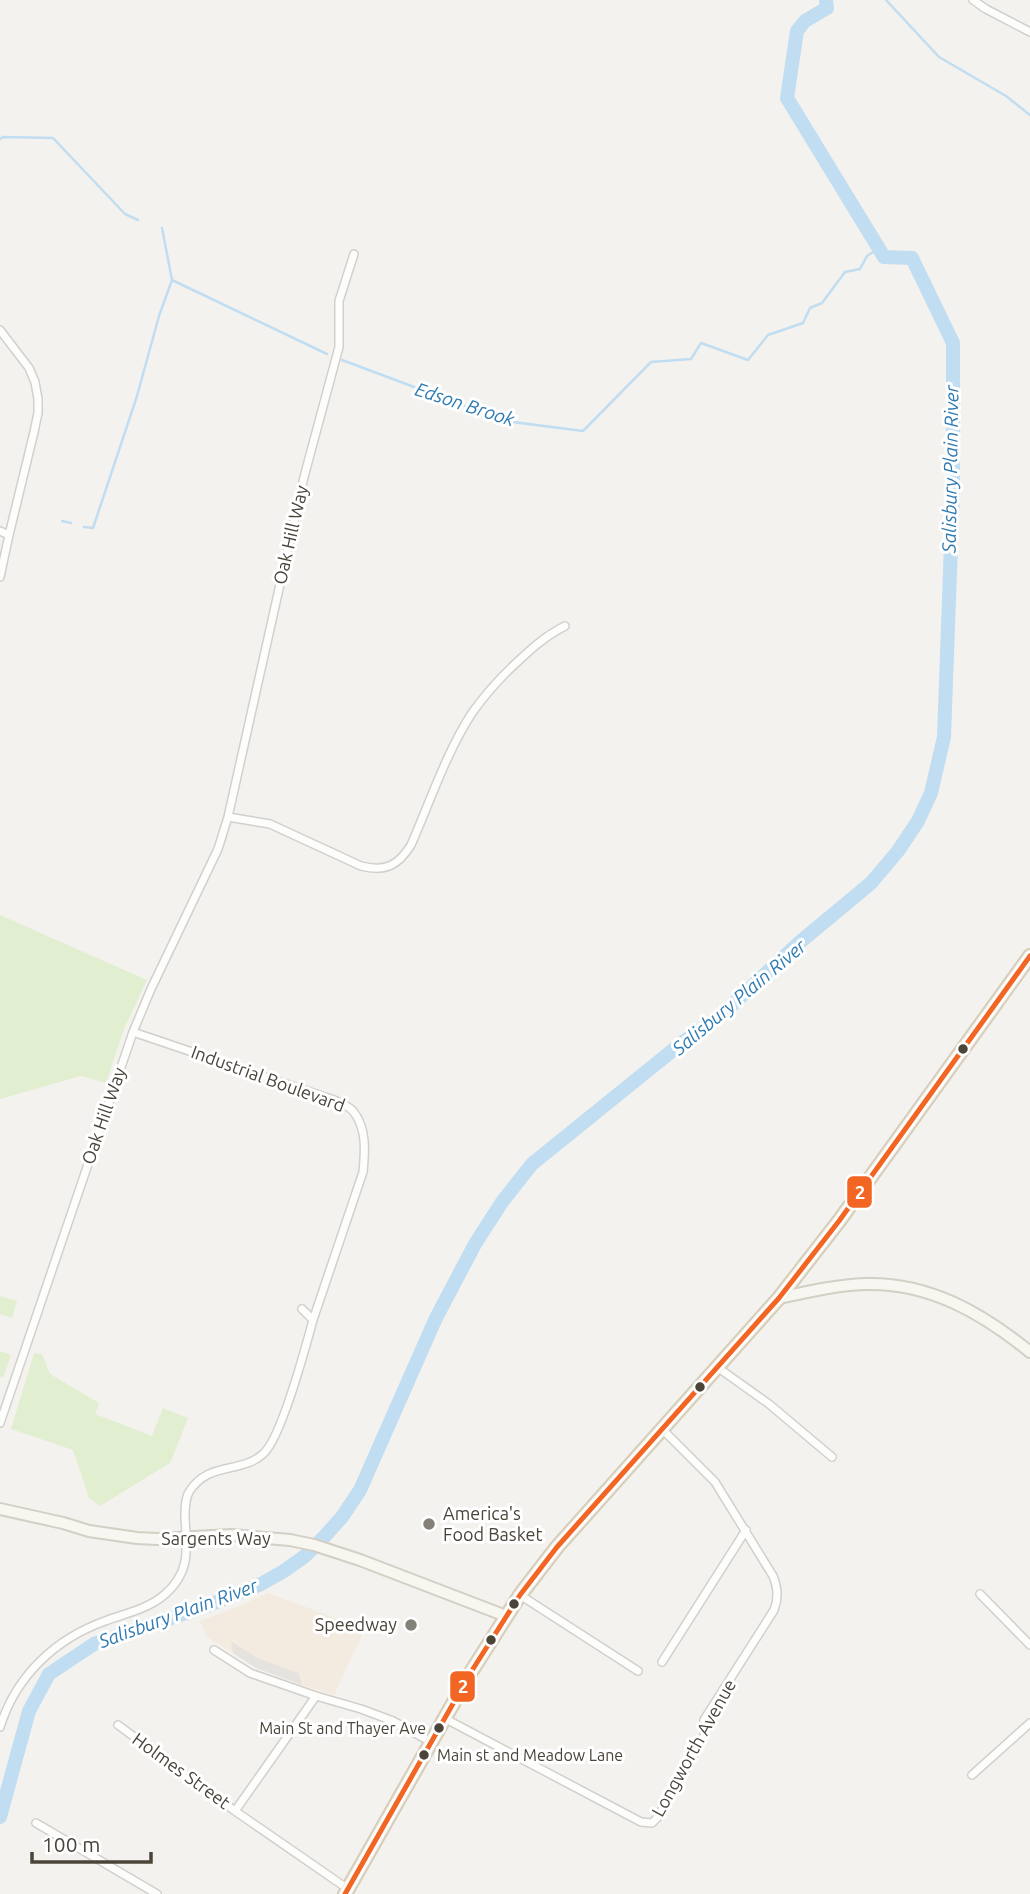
<svg xmlns="http://www.w3.org/2000/svg" width="1030" height="1894" viewBox="0 0 1030 1894" font-family="Ubuntu,sans-serif">
	<rect width="100%" height="100%" fill="#f4f2ee"/>
	<path fill="#f3ebdf" d="M268,1593L365,1629L334,1695L302,1685L299,1673L258,1658L232,1641L233,1653L207,1637L200,1621L239,1606Z"/>
	<path fill="#e1eecf" d="M0,915L147,980L124,1029L106,1083L81,1076L0,1099Z
		M0,1296L17,1301L12,1318L0,1314Z
		M0,1351L11,1355L3,1378L0,1376Z
		M34,1353L42,1354L50,1374L99,1403L95,1414L152,1436L163,1408L188,1418L170,1463L100,1506L89,1498L73,1450L11,1429Z"/>
	<path fill="#e6e3df" d="M231,1641L258,1658L299,1673L302,1685L256,1668L233,1653Z"/>
	<g fill="none" stroke-linecap="round" stroke-linejoin="round">
		<path stroke="#c0ddf1" stroke-width="2.5" d="M886,0L939,57L1006,96L1030,115
			M0,139L3,137L53,138L125,214L138,220
			M162,228L172,280L327,354
			M342,360L505,421L583,431L651,362L691,359L701,343L748,360L768,335L803,323L810,308L822,303L845,272L860,269L867,256L879,248
			M62,521L71,523
			M84,527L93,528L137,396L159,316L172,280"/>
		<path stroke="#c0ddf1" stroke-width="14" d="M0,1817L29,1711L49,1674L94,1644L209,1605L261,1584L284,1571L305,1556L324,1537L342,1517L360,1490L436,1318L475,1244L502,1202L532,1164L683,1042L720,1016L800,942L871,883L898,851L918,821L931,793L944,737L953,489V343L912,258L884,257L787,98L797,31L805,21L827,8L826,0"/>
		<g stroke="#d2d0cb" stroke-width="10">
			<path id="street" d="M973,0L986,9L1030,32
				M0,330L29,368L35,382L38,399V413L34,432L9,535
				M0,531L9,535L0,577
				M228,817L270,824L361,866C385,872 398,866 411,845C430,802 446,753 472,713C484,696 499,679 514,665C531,649 545,636 565,626
				M133,1032L334,1100C340,1103 349,1106 353,1111C367,1128 365,1152 363,1172L313,1320
				M717,1367L769,1404L832,1457
				M0,1423L133,1032L151,989L218,849L228,817L304,477L339,347V301L354,254
				M980,1594L1030,1645
				M520,1595L638,1671
				M214,1650L250,1673L316,1696L361,1709L393,1721L431,1742
				M662,1662L746,1530
				M444,1718L641,1822L652,1823L658,1817L704,1736V1720L774,1610C779,1598 778,1588 773,1576L715,1482L662,1429
				M118,1725L235,1811L348,1889
				M0,1727C16,1676 55,1639 105,1621C124,1614 147,1609 163,1596C191,1573 187,1549 185,1518C185,1509 185,1499 189,1492C208,1461 241,1474 263,1454C281,1439 306,1346 313,1320L302,1309
				M972,1775L1030,1723
				M235,1811L316,1696
				M36,1823L157,1894"/>
		</g>
		<g stroke="#d3cfc5" stroke-width="14">
			<path id="secondary" d="M779,1298C807,1292 836,1285 865,1284C929,1282 982,1313 1030,1352
				M0,1509L63,1523L89,1531L137,1538L157,1539L231,1535L290,1540L314,1545L360,1560L506,1616"/>
		</g>
		<g stroke="#d6cebb" stroke-width="16">
			<path id="primary" d="M345,1894L471,1672L520,1595L557,1547L779,1298L839,1221L1030,956"/>
		</g>
		<use href="#street" stroke="#fdfdfc" stroke-width="7"/>
		<use href="#secondary" stroke="#f7f6f1" stroke-width="10"/>
		<use href="#primary" stroke="#f2efe6" stroke-width="12"/>
		<g stroke="#fff" stroke-width="10">
			<path id="bus-1" d="M345,1894L471,1672L520,1595L557,1547L779,1298L839,1221L1030,956"/>
		</g>
		<use href="#bus-1" stroke="#f26522" stroke-width="5"/>
	</g>
	<g fill="#4b4439" stroke="#fff" stroke-width="2.5">
		<circle cx="963" cy="1049" r="6"/>
		<circle cx="700" cy="1387" r="6"/>
		<circle cx="514" cy="1604" r="6"/>
		<circle cx="491" cy="1640" r="6"/>
		<circle cx="439" cy="1728" r="6"/>
		<circle cx="424" cy="1755" r="6"/>
	</g>
	<g fill="#868178" stroke="#fff" stroke-width="2.5">
		<circle cx="429" cy="1524" r="7"/>
		<circle cx="411" cy="1625" r="7"/>
	</g>
	<g text-anchor="middle" stroke-width="6" stroke-linejoin="round" paint-order="stroke">
		<g font-size="16" fill="#4b4439" stroke="#fff" text-anchor="end">
			<text x="426" y="1734">Main St and Thayer Ave</text>
			<text x="437" y="1761" text-anchor="start">Main st and Meadow Lane</text>
		</g>
		<g font-size="18" fill="#4b4439" stroke="#fff">
			<text transform="translate(291 535) rotate(-77)" y="6">Oak Hill Way</text>
			<text transform="translate(268 1079) rotate(20)" y="6">Industrial Boulevard</text>
			<text transform="translate(104 1116) rotate(-71)" y="6">Oak Hill Way</text>
			<text x="216" y="1545">Sargents Way</text>
			<text transform="translate(694 1748) rotate(-61)" y="6">Longworth Avenue</text>
			<text transform="translate(181 1771) rotate(36)" y="6">Holmes Street</text>
		</g>
		<g font-size="18" fill="#4b4439" stroke="#fff" text-anchor="start">
			<text x="443" y="1520">America's<tspan x="443" dy="21">Food Basket</tspan></text>
			<text x="397" y="1631" text-anchor="end">Speedway</text>
		</g>
		<g font-size="19" font-style="italic" fill="#2e7ab2" stroke="#fff">
			<text transform="translate(465 404) rotate(18)" y="7">Edson Brook</text>
			<text transform="translate(950 469) rotate(-89)" y="7">Salisbury Plain River</text>
			<text transform="translate(739 997) rotate(-40)" y="7">Salisbury Plain River</text>
			<text transform="translate(178 1613) rotate(-20)" y="7">Salisbury Plain River</text>
		</g>
	</g>
	<g stroke="#fff" stroke-width="2.5">
		<rect x="846" y="1175" width="27" height="34" rx="7" fill="#f26522"/>
		<rect x="449" y="1670" width="27" height="33" rx="7" fill="#f26522"/>
	</g>
	<g font-size="19" text-anchor="middle" font-weight="bold" fill="#fff">
		<text x="860" y="1199">2</text>
		<text x="463" y="1693">2</text>
	</g>
	<path d="M32 1852v10h119v-10" fill="none" stroke="#4b4439" stroke-width="3.5"/>
	<text x="42" y="1852" font-size="21" fill="#4b4439" stroke="#ffffff" stroke-width="5" paint-order="stroke">100 m</text>
</svg>
